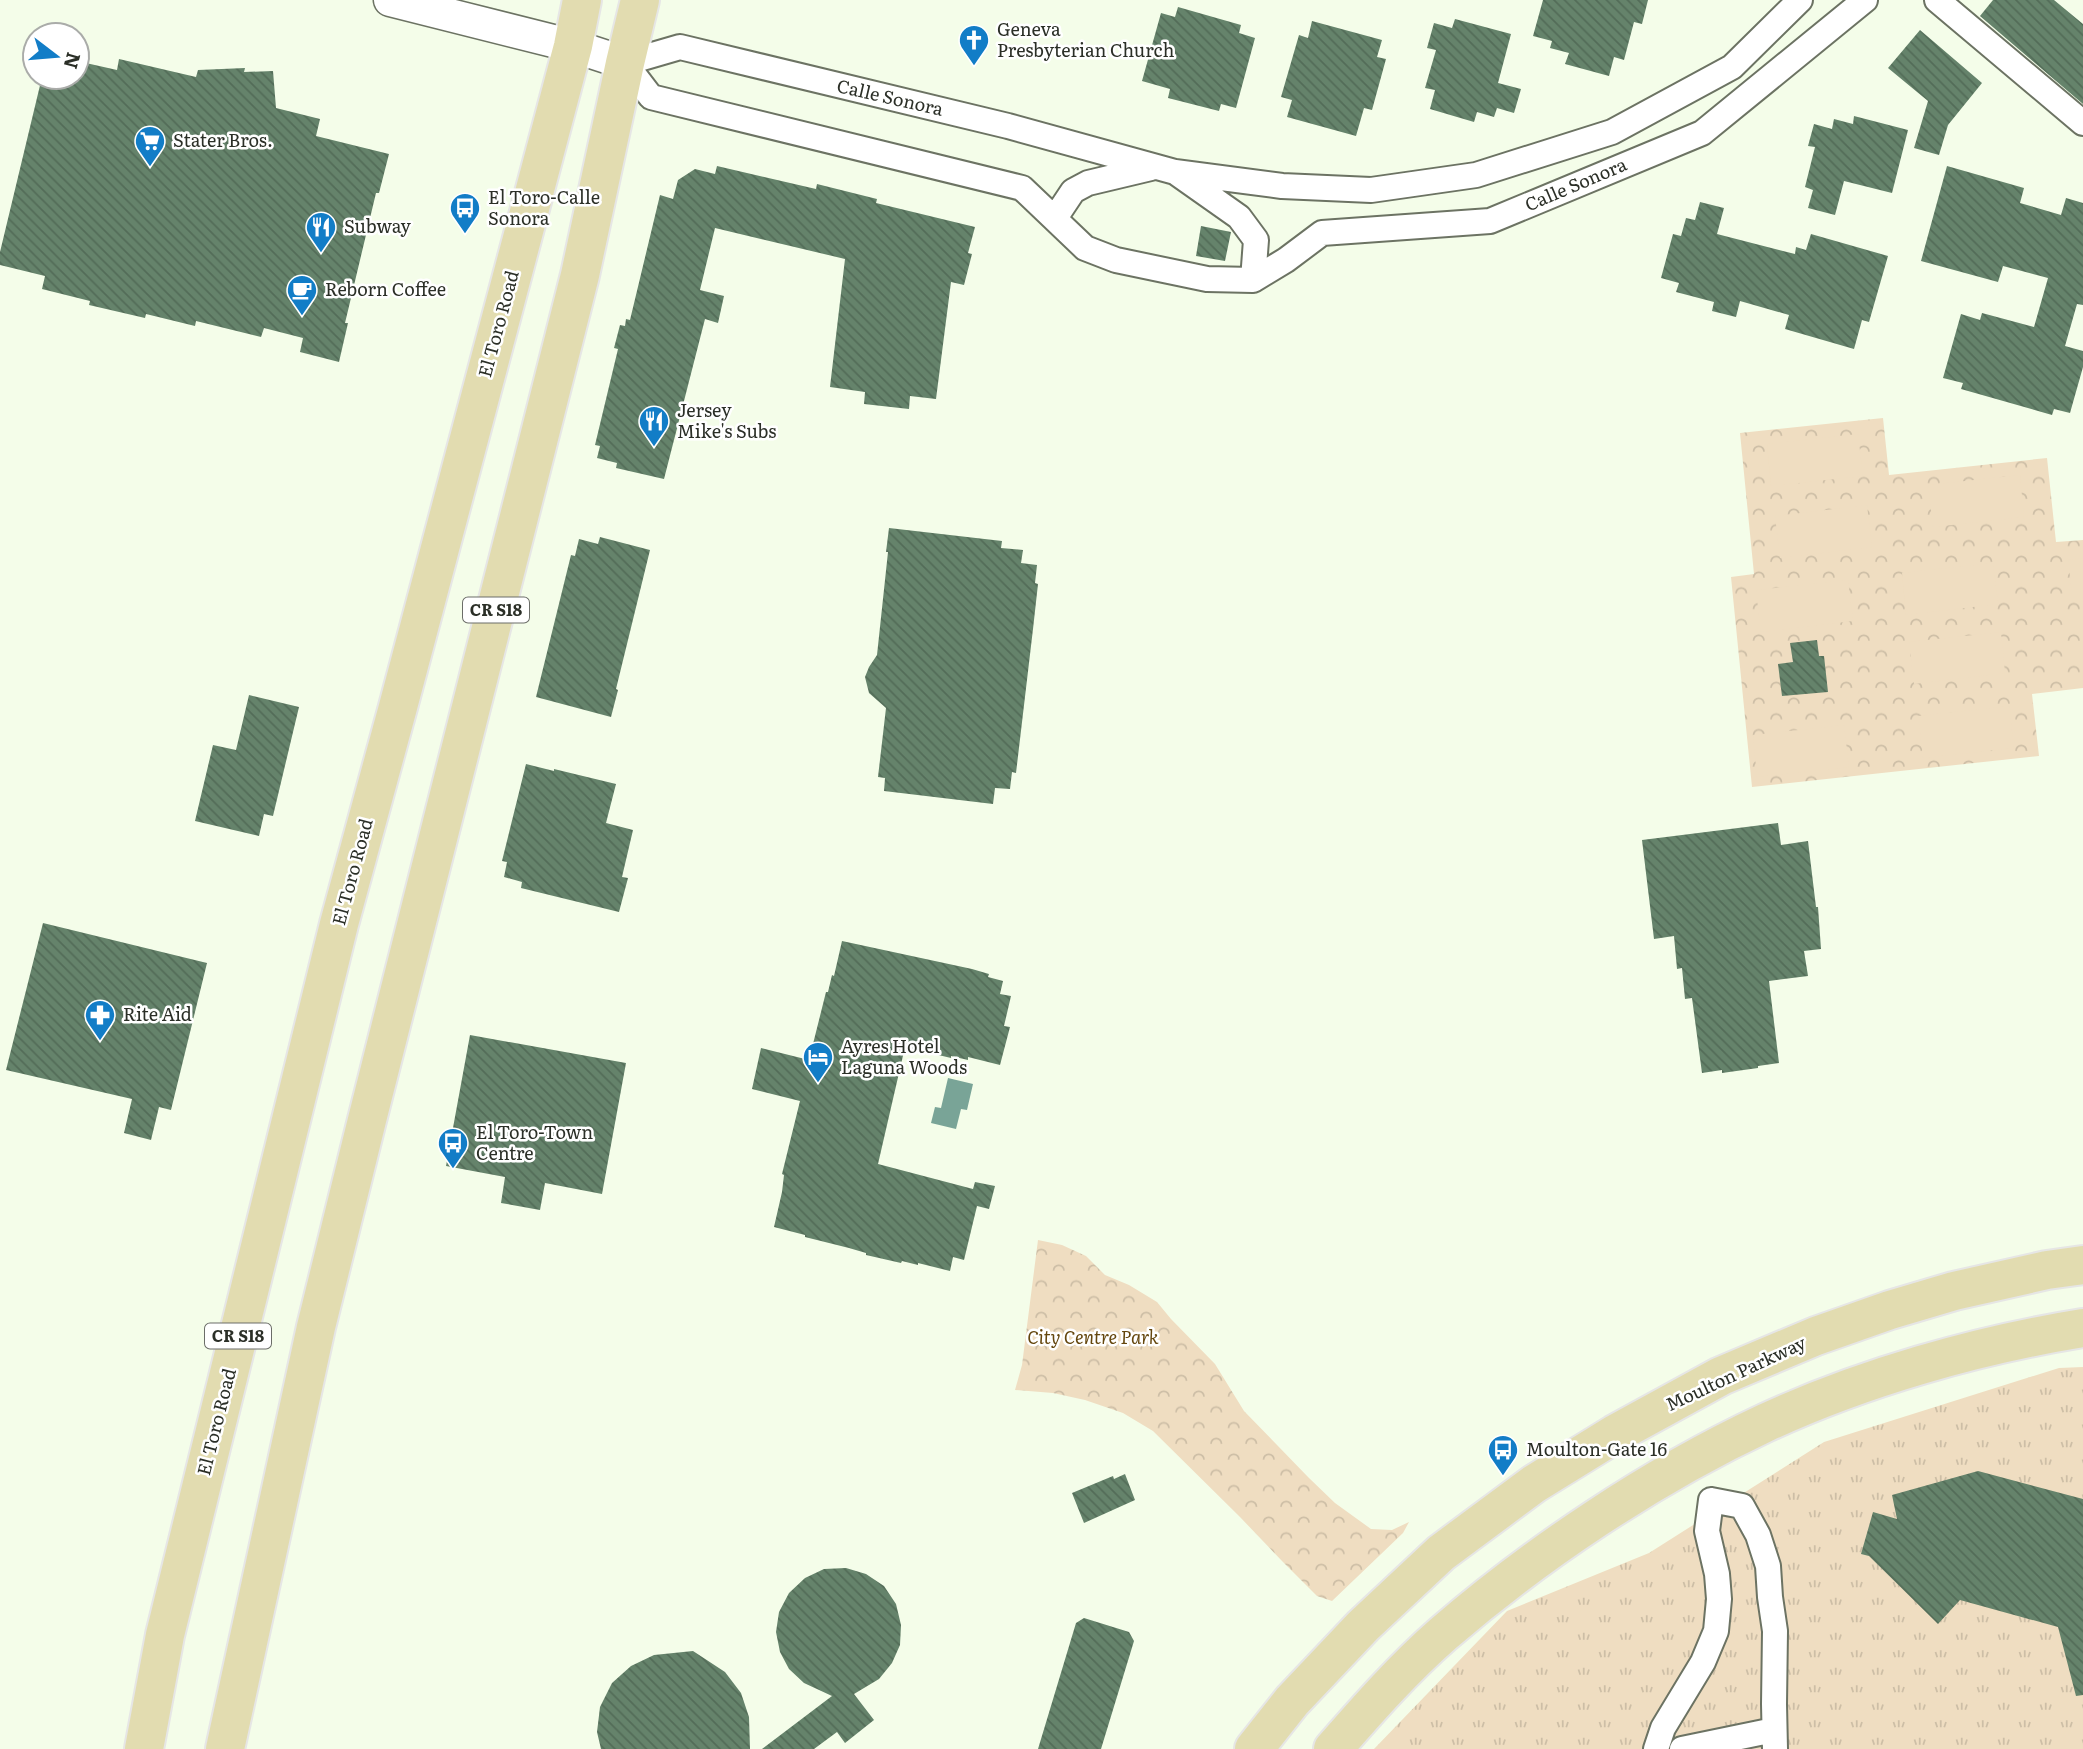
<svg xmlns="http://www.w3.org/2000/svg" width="2083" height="1749" viewBox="0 0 2083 1749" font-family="Literata,serif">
	<defs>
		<pattern id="grass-tufts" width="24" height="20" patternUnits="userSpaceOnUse" patternTransform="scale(1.75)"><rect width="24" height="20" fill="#efddc1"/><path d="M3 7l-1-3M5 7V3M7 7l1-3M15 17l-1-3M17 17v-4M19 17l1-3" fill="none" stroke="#cdbea6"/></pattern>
		<pattern id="park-crowns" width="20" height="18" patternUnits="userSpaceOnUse" patternTransform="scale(1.75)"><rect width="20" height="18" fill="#efddc1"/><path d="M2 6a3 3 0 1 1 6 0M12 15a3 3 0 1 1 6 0" fill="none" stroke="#cdbea6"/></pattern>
		<pattern id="building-back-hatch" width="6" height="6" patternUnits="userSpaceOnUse" patternTransform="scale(1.75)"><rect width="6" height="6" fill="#65836b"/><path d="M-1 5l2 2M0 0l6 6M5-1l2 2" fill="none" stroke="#536c58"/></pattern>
	</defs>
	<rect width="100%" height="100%" fill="#f4fde9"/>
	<path fill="url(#grass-tufts)" d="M2083,1367V1749H1374L1507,1611L1649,1553L1824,1442L2059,1368Z"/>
	<path fill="url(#park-crowns)" d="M1883,418L1889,475L2047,458L2056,542L2083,540V688L2032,694L2039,756L1752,787L1731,577L1754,574L1740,433Z
		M1038,1240L1062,1245L1086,1256L1105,1275L1129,1285L1157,1302L1171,1319L1215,1364L1244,1411L1309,1478L1335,1503L1371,1529L1392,1530L1409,1522L1403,1533L1332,1601L1317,1596L1282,1561L1240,1517L1153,1431L1123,1413L1085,1400L1053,1393L1015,1390L1022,1365Z"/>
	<path fill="#efddc1" d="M1858,434L1863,476L1771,486L1767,444Z
		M2020,475L2024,517L1933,527L1928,485Z
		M1867,505L1872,547L1780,558L1775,516Z
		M2083,558V601L2073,602L2068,560Z
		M1993,563L1998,604L1906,615L1902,573Z
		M1848,580L1853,621L1761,632L1756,590Z
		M2001,632L2005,673L1914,684L1909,642Z
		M2009,706L2014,748L1923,758L1918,716Z
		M1844,725L1849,767L1757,777L1753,735Z"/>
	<path fill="#79a497" d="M948,1078L973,1084L967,1110L961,1109L956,1129L931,1123L935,1107L941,1108Z"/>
	<path fill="url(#building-back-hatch)" d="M1543,0H1648L1642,24L1634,22L1624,60L1614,57L1609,76L1565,64L1569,53L1550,48L1552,41L1533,36Z
		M1993,0H2054L2083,24V104L1980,16Z
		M1178,7L1241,25L1239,33L1255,38L1236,108L1221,104L1219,111L1168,98L1170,89L1142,81L1161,13L1175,17Z
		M1455,19L1511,34L1498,83L1521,89L1514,113L1497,108L1494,117L1477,112L1474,122L1430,109L1435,90L1425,88L1436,50L1427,48L1434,23L1452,28Z
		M1312,21L1382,40L1377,57L1386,59L1372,110L1364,108L1356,136L1287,117L1292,100L1281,97L1299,35L1308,38Z
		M1920,30L1982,83L1948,125L1939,155L1914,148L1928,101L1888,68Z
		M119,59L196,77L198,70L245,68L244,72L273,71L276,108L320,119L316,136L389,154L379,193H376L345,323H348L339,362L300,352L303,338L264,328L261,337L196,321L195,326L146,314L145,318L89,305L90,301L42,289L45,276L0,265V252L42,77H77V61L117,70Z
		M1854,116L1908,130L1892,193L1844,181L1835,215L1808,208L1813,190L1805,187L1815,147L1808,146L1814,124L1832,129L1834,119L1853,124Z
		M717,166L816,189L817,184L877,199L876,203L975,227L968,253L972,254L964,285L951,282L936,399L910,396L909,409L864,404L865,392L830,387L845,259L715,228L700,290L724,296L718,323L705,319L664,479L616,468L617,463L597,458L600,446L595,445L618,349L614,348L620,325L625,326L626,319L630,320L660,195L673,199L678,180L695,169L715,174Z
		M1947,166L2024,188L2020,203L2061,215L2066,198L2083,203V305L2077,304L2065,346L2083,351V367L2070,413L2054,409L2052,415L1961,389L1963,383L1943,378L1961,314L1980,320L1982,313L2034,327L2048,278L2003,266L1998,282L1921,261Z
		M1700,202L1724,208L1717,234L1795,254L1796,247L1806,250L1811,234L1888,256L1869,322L1862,320L1854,349L1785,329L1789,315L1740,301L1736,317L1712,311L1714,302L1676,292L1679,283L1661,278L1673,234L1681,236L1686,218L1695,220Z
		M1201,226L1231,232L1225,261L1196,256Z
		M889,528L1002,541L1001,548L1023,550L1021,563L1037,565L1035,583L1038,584L1033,629L1016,773L1012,772L1010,789L995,788L993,804L884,791L885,778L878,777L886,708L869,693L865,677L869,667L877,655L888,552H886Z
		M600,537L650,550L616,689L618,690L611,717L536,697L571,555L575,556L579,539L598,544Z
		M1817,640L1819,656H1824L1828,692L1782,696L1778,664L1793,662L1790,643Z
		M249,695L299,707L273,816L264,814L259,836L195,821L213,745L236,750Z
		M526,764L554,771V769L616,784L606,823L633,830L622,877L628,878L619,912L521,888L522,882L504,877L507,862L502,861Z
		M1778,823L1781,845L1808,841L1816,907H1818L1821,949L1804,951L1808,976L1769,981L1779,1063L1758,1066V1068L1722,1073V1070L1702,1073L1692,998L1685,999L1682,968L1677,969L1674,936L1654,939L1642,840Z
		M43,923L207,963L171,1110L159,1107L151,1140L124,1133L132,1099L6,1070Z
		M842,941L972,969L989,974L988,977L1003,981L1000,994L1011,996L1004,1026L1010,1027L1000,1065L968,1057V1060L951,1056V1058L905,1047L878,1164L973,1189L975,1182L995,1186L989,1209L977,1206L964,1260L953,1257L950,1271L918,1263V1265L902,1261L901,1263L866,1255V1253L849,1248L805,1237V1235L774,1227L782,1192L784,1175L782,1174L800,1101L752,1089L761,1048L809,1060L826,992H828L832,975L834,976Z
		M470,1035L626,1063L602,1194L545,1183L540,1210L501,1203L505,1177L446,1166Z
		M1978,1471L2083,1499V1695L2076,1696L2058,1627L1960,1600L1938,1624L1869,1556L1861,1554L1873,1512L1897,1519L1892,1495Z
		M1125,1474L1135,1500L1084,1523L1072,1493L1113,1476L1114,1479Z
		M846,1568L866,1574L884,1586L896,1604L901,1625L900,1645L892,1663L879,1679L854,1694L874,1720L845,1743L837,1732L814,1749H762L832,1696L804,1683L789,1669L780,1652L776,1632L779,1612L789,1593L805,1578L824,1569Z
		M1084,1618L1129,1632L1134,1641L1101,1749H1038L1076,1623Z
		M693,1651L725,1672L741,1693L749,1717L750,1749H601L597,1732L600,1707L612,1683L631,1666L654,1655Z"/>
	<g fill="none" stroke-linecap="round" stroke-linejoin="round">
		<g stroke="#6c7363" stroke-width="28">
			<path id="minor" d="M1800,0L1732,67L1612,132L1476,175L1371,190L1282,186L1175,172L1008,126L680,47L625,63L651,97L1022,188L1085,248L1116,260L1207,279L1253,280L1286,260L1322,233L1490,221L1702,133L1865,0
				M1937,0L2083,123
				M1178,174L1239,217L1256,240L1253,280
				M1055,218L1073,191L1088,183L1151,168
				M1656,1749L1663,1728L1703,1662L1716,1631L1719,1599L1717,1574L1707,1531L1711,1500L1742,1506L1758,1535L1768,1566L1770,1597L1775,1631L1774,1704L1775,1749
				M1682,1749L1774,1730"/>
		</g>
		<g stroke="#6c7363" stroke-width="35">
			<path id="tertiary" d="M390,0L573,46L625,63"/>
		</g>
		<g stroke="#e6e6e5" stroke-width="42">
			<path id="primary" d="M144,1749L165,1635L339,924L398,707L573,46L582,0
				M225,1749L316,1327L367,1120L580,275L625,63L640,0
				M1254,1749L1292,1701L1363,1626L1441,1553L1534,1484L1615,1434L1721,1376L1816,1336L1890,1310L1954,1291L2047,1270L2083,1265
				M1333,1749C1368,1709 1403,1669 1443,1634C1537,1553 1652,1476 1765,1423C1862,1378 1977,1345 2083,1328"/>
		</g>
		<use href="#minor" stroke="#fff" stroke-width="24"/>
		<use href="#tertiary" stroke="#fff" stroke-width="32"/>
		<use href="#primary" stroke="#e2dcb0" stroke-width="38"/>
	</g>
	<defs>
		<g id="church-pin" transform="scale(1.575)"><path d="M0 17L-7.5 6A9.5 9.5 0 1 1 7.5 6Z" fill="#127dc7" stroke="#fff"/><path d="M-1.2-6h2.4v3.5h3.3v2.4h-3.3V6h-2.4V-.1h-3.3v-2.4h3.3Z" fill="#fff"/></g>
		<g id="supermarket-pin" transform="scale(1.575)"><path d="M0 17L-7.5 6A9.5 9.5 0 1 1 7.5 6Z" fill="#127dc7" stroke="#fff"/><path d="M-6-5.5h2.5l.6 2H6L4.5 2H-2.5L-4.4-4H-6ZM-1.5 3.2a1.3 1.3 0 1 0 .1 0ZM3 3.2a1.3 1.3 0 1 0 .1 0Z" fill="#fff"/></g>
		<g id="bus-pin" transform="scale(1.575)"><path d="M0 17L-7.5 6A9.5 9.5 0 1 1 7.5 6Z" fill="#127dc7" stroke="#fff"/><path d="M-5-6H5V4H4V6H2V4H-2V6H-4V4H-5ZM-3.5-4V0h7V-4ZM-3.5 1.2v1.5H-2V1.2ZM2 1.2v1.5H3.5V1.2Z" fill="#fff"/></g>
		<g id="restaurant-pin" transform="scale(1.575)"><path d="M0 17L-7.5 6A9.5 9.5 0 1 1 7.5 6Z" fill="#127dc7" stroke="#fff"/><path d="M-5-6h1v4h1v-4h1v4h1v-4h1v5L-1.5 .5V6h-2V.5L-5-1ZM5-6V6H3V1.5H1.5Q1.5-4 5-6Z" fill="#fff"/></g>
		<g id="cafe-pin" transform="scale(1.575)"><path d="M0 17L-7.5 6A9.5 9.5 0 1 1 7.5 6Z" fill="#127dc7" stroke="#fff"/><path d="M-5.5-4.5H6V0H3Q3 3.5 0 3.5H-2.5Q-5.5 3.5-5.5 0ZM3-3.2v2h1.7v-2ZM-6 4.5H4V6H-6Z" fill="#fff"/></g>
		<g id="pharmacy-pin" transform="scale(1.575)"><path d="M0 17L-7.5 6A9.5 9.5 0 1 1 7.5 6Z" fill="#127dc7" stroke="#fff"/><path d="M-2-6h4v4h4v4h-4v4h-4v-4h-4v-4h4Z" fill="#fff"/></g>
		<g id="hotel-pin" transform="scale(1.575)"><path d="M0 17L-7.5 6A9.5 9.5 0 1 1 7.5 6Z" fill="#127dc7" stroke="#fff"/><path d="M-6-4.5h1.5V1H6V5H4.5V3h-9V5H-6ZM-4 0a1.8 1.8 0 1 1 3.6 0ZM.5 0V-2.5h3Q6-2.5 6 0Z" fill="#fff"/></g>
	</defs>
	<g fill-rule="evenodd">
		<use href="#church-pin" x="974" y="40"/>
		<use href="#supermarket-pin" x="150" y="141"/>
		<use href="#bus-pin" x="465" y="208"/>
		<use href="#restaurant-pin" x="321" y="227"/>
		<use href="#cafe-pin" x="302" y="290"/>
		<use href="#restaurant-pin" x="654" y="421"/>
		<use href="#pharmacy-pin" x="100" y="1015"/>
		<use href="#hotel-pin" x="818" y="1057"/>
		<use href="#bus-pin" x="453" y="1143"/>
		<use href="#bus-pin" x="1503" y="1450"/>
	</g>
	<g text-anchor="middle" stroke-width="5" stroke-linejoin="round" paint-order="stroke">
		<g fill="#fff" stroke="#6b6d68" stroke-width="2">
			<rect x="463" y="597.5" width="66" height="25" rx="5"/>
			<rect x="205" y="1323.5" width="66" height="25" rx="5"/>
		</g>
		<g font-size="16" font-weight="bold" fill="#2b2f27">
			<text x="496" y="616">CR S18</text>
			<text x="238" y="1342">CR S18</text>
		</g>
		<g font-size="18" fill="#2b2f27" stroke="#fff" text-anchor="start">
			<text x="997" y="36">Geneva<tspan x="997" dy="21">Presbyterian Church</tspan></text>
			<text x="173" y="147">Stater Bros.</text>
			<text x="488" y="204">El Toro-Calle<tspan x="488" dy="21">Sonora</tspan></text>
			<text x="344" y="233">Subway</text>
			<text x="325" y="296">Reborn Coffee</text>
			<text x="677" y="417">Jersey<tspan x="677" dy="21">Mike's Subs</tspan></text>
			<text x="123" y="1021">Rite Aid</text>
			<text x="841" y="1053">Ayres Hotel<tspan x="841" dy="21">Laguna Woods</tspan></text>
			<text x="476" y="1139">El Toro-Town<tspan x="476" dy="21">Centre</tspan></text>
			<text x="1526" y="1456">Moulton-Gate 16</text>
		</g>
		<g font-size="18" fill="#2b2f27" stroke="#fff">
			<text transform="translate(890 98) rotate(13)" y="6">Calle Sonora</text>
			<text transform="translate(1576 185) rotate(-23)" y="6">Calle Sonora</text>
			<text transform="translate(499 324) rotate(-75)" y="6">El Toro Road</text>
			<text transform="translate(353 872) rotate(-75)" y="6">El Toro Road</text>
			<text transform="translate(1736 1374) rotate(-25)" y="6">Moulton Parkway</text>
			<text transform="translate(217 1422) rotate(-76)" y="6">El Toro Road</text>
		</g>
		<g font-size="18" font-style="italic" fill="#64460d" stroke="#fff">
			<text x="1093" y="1344">City Centre Park</text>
		</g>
	</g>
	<g transform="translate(56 56) rotate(106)"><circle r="33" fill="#ffffff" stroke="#aaaca9" stroke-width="2"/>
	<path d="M0-5L12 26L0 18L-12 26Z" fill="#127dc7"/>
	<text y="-10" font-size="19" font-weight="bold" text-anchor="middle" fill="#2b2f27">N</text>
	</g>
</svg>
